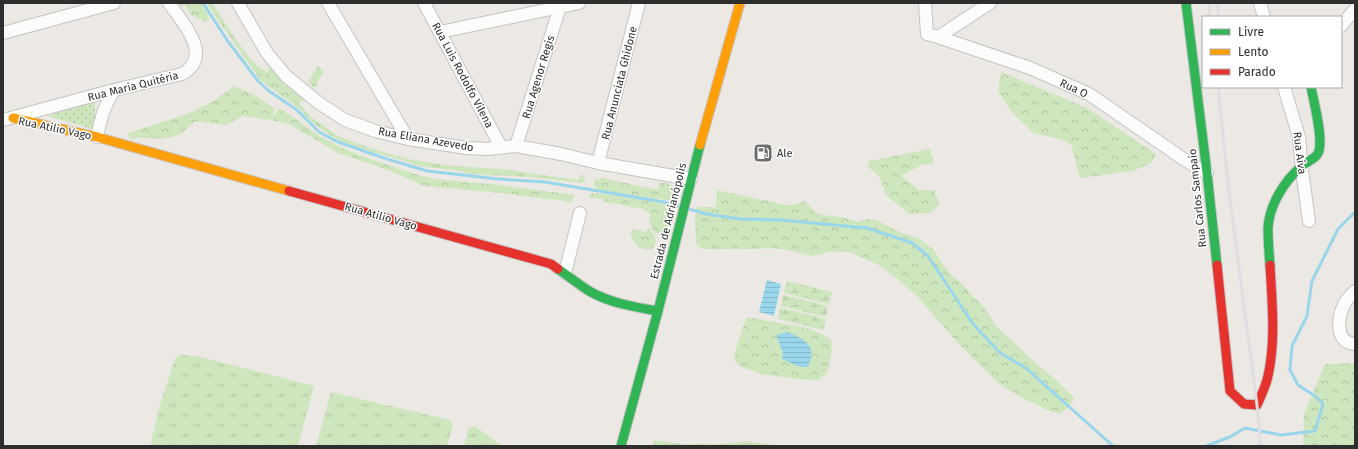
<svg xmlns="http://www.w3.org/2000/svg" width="1358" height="449" viewBox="0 0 1358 449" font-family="'Fira Sans',sans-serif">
	<defs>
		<pattern id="grass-tufts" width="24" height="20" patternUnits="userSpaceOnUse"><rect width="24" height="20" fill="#cee6be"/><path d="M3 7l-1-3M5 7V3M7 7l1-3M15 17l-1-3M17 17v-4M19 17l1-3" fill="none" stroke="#b1c6a4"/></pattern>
		<pattern id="forest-crowns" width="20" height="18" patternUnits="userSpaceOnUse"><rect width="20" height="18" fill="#cee6be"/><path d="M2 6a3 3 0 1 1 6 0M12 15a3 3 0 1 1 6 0" fill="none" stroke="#b1c6a4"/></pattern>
		<pattern id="wetland-marsh" width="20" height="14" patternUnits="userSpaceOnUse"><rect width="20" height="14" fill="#cee6be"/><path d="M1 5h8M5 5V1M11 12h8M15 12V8" fill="none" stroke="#b1c6a4"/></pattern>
		<pattern id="park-dots" width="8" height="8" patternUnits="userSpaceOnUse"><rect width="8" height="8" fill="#cee6be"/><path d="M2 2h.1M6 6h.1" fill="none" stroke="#b1c6a4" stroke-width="1.8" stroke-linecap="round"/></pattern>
		<pattern id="water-rules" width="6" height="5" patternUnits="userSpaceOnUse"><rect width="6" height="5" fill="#99d6ec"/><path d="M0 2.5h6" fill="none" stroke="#84b8cb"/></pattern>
	</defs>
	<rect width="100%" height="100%" fill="#ece8e4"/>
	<path fill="url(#grass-tufts)" d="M206,3H212L237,41L253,62L266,72L278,74L297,94L300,104L310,116L340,137L373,149L409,159L443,165L513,170L528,173L578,180L580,175H584L585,181L581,183L531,177L468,174L461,171L424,167L350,145L331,136L313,123L295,105L261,81Z
		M180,355L197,356L314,386L298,446H152L151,443L160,405L175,359Z
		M331,392L450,420L453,425L447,446H316Z
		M475,426L502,446H464L469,428Z
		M654,440L683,444H723L748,441L778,446H653Z"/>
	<path fill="url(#forest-crowns)" d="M175,3H201L208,15L209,20L205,22L191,15L185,5L178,6Z
		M274,65L305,96L303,101L297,103C283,97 273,91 264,78L269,68Z
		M318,66L324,72L318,81L315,89L308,82Z
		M1001,72L1087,108L1156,154L1151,163L1133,171L1080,178L1071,144L1061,139L1033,133L1011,111L998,92Z
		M234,86L256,96L274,108L273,118L279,108L323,138L340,147L370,159L418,175L436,179L499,185L574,195L572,202L501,193L424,186L388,170L338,153L289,124L272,120L243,116L225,125L195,121C180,137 170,140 148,138C141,138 136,136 130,140L128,133L188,114L217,99Z
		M930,149L934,163L921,165L902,176L919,190H934L940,204L930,213L909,214L886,195L879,176L868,167L869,161Z
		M603,178L658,190L660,182L668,184L674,186L676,196L673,201L598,190L594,186V180Z
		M717,190L786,205H793L805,201L815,212L824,215L841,217L859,222L867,219L876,220L902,233L918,238L933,249L950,274L959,281L987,311L995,325L1040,367L1054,378L1074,398C1072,405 1066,410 1059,414L1047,410L1017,395L998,383L956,341L918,297L896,278L877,264L849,252H829L813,256L782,249L767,248L755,249H702L696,244L695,218L697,207H716Z
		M591,193L616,195L665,204L671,208C671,220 671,238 654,233L649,221L651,215L644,209L605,202L603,199L597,198H590L589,195Z
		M649,228L655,237L656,243L652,249C638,251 636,245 630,234L633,229L645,232Z
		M747,317C773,323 809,324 831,339L832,352L827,373L819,380L798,379L761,374L739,366L734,359L737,344Z
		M1355,363V446H1303L1304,414L1325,364Z"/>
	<path fill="url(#wetland-marsh)" d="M787,281L832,292L829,304L784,293Z
		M783,295L828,306L826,317L781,306Z
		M780,308L826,319L823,330L778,319Z"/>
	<path fill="url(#park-dots)" d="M95,100V130L48,116Z"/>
	<path fill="url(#water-rules)" d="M767,280L781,284L774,316L759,312Z
		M788,332C807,341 817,345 808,367C797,368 792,363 782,359L783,353L776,335Z"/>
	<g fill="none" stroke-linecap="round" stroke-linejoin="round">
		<path stroke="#99d6ec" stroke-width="3" d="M203,3L227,40L258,81L269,91L297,110L319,132L338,142L387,159L427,171L498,179L545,182L664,202L678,206
			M689,209L706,214L740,219L780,220L867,228L912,243L928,256L973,324L999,352L1027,369L1113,446
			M1206,446L1230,437L1245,428L1281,435L1315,431L1323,404L1315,396L1298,385L1290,370L1292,346L1307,316L1312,281L1338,229L1355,212"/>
		<g stroke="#c5c4c5" stroke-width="14">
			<path id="street" d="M238,3L267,53L286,76L319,103L345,120L375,131L408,139L467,148L487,149L516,146L561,154L598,163L691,179
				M328,3L408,139
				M424,3L501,147
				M925,3L927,34L938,37
				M990,3L938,37L1030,68L1089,94L1185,160L1207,173
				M1260,3L1264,17
				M1341,26L1355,9
				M440,32L579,3
				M3,33L114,3
				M1284,87L1299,137L1302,170L1309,221
				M3,120L114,90L182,74C214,56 183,23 169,3
				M97,137C101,118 104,106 114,90
				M516,146L560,7
				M598,163L639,3
				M565,273L580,213
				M1355,291C1352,294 1349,297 1346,301C1338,314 1333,343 1355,344"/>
		</g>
		<g stroke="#c5c4c5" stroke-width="11">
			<path id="fast" d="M1186,3L1207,173L1217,265
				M1270,265C1269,253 1268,240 1268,228C1269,206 1284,181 1301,167C1306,161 1317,159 1319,151C1323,136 1314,103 1311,87
				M558,269C568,276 578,284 589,291C610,303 634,307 658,311
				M621,446L658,311L700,145"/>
		</g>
		<g stroke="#c5c4c5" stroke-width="11">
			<path id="slow" d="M13,118L97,137L289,191
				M700,145L740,3"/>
		</g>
		<g stroke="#c5c4c5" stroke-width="11">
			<path id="jam" d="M289,191L551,264L558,269
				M1217,265L1230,391L1244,404L1257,405C1261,396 1266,386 1268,376C1276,340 1272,302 1270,265"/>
		</g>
		<use href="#street" stroke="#fcfcfb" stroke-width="12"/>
		<use href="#fast" stroke="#30b455" stroke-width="9"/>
		<use href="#slow" stroke="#ff9f0a" stroke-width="9"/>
		<use href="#jam" stroke="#e5322d" stroke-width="9"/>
		<path stroke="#dfdfe1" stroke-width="3" d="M1209,3L1210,17
			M1217,3L1219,17
			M1218,87L1228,184L1257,405L1261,446"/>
	</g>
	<defs>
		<g id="fuel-square" transform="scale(1)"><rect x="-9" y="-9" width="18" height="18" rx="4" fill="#706f6e" stroke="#fff"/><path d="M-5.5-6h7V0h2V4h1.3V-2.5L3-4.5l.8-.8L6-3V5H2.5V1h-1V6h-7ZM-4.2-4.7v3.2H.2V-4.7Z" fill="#fff"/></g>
	</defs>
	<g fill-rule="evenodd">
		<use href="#fuel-square" x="763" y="153"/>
	</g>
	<g text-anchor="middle" stroke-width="3" stroke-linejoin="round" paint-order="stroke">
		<g font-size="11" fill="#2e2e2e" stroke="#fff">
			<text transform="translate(463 75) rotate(62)" y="4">Rua Luis Rodolfo Vilena</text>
			<text transform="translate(538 77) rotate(-73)" y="4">Rua Agenor Regis</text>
			<text transform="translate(619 83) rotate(-76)" y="4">Rua Anunciata Ghidone</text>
			<text transform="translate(133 86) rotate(-14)" y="4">Rua Maria Quitéria</text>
			<text transform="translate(1074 88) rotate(25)" y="4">Rua O</text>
			<text transform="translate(55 128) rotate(12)" y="4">Rua Atilio Vago</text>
			<text transform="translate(426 139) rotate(10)" y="4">Rua Eliana Azevedo</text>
			<text transform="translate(1300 153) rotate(83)" y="4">Rua Aíva</text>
			<text transform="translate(1197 198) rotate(-96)" y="4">Rua Carlos Sampaio</text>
			<text transform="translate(381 216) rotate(16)" y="4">Rua Atilio Vago</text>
			<text transform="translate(668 221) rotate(-76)" y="4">Estrada de Adrianópolis</text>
		</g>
		<g font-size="11" fill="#2e2e2e" stroke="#fff" text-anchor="start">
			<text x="777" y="157">Ale</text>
		</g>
	</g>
	<rect width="1358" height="449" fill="none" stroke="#2e2e2e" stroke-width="8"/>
	<rect x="1202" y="16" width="140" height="72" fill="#ffffff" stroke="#ababab"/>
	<rect x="1210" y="29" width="20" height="6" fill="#30b455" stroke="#ababab"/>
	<text x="1238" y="36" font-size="12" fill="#2e2e2e">Livre</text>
	<rect x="1210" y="49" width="20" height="6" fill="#ff9f0a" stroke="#ababab"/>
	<text x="1238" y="56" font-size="12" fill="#2e2e2e">Lento</text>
	<rect x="1210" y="69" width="20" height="6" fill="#e5322d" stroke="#ababab"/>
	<text x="1238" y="76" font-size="12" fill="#2e2e2e">Parado</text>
</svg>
